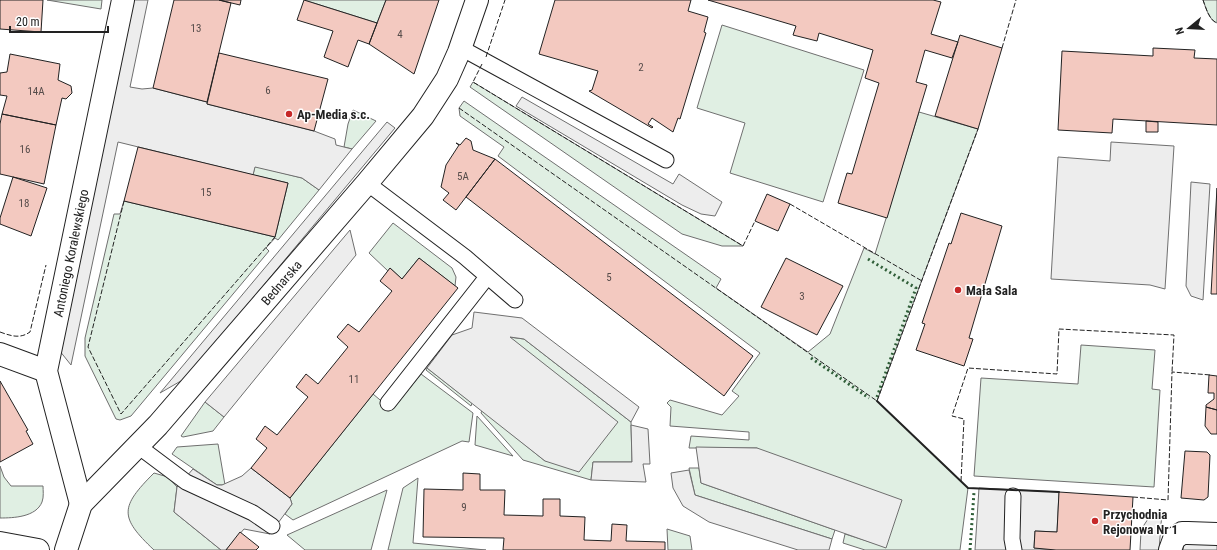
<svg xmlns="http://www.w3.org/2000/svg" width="1217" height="550" viewBox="0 0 1217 550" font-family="'Roboto Condensed',sans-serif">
	<rect width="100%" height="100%" fill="#fff"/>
	<path fill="#e0efe3" stroke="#6f6f6f" d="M47,0H102L101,9Z
		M304,0H386L377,23Z
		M1203,0H1217V23C1209,20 1206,8 1203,0Z
		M722,25L864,70L823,202L730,173L745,123L697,108Z
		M473,82L743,246H722L682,234L470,87Z
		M464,101L721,279L716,288L808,352L830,334L864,248L875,254L919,112L978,129L877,401L968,488L960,550H865L843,543L845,534L886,547L757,448H689L691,436L749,440V432L670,426L671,407L667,403L670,400L722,415L739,396L732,391L760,353L498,156L504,147L460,116L459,108Z
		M353,110L376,121L352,149L344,147L348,124Z
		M255,166L302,178L319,190L278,240L275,238L266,248L269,251L131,416L120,420L116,419L85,356V338L114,214H120L124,201L275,237L288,183L253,175Z
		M393,223L452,268L456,277L455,286L419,258L402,279L390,268L388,271L369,253Z
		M509,337L524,339L631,422L632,462H593L591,480L523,460L481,413L482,410L545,461L617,422Z
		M1081,345L1155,350L1152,389L1160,390L1154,487L974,476L981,378L1078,384Z
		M427,368L472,403L471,406L426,370Z
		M421,374L473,413L469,442L462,441L293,520L285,514L292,504L290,498L373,394L392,410Z
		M205,402L224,417L213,431L183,437L181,436Z
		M477,416L513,456L475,445Z
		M218,444L225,485H217L172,454L177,447Z
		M0,466L4,477L11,486H43C43,490 44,497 42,502C36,517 14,518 0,518Z
		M689,468H699L701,483L835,530L832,539L695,495Z
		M154,473L168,477L177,487L174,512L221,550H154C119,517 120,507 154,473Z
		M418,478L413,543L486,550H388L403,488Z
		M387,490L371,550H305L287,535Z
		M667,529L690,536L692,550H668Z"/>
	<path fill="#ededed" stroke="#6f6f6f" d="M134,0H148L130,87L142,89L153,88L207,102V104L314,131L335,139L336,145L352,149L319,190L302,178L255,167L253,175L118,142L71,365L59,350Z
		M522,97L673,184L679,174L722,202L715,216L701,214L682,205L516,106Z
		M387,122L395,128L186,378L160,393Z
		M1111,142L1174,146L1165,289L1150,285L1051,279L1058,157L1110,161Z
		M1191,182L1210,184L1203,300L1191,296L1186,286Z
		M350,230L356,255L224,417L205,402Z
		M474,312L522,318L639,407L631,422L524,339L510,337L618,422L579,472L545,461L427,368L452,335L472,328Z
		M631,425L648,429L650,464H643L646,482L591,480L593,462H632Z
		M696,447L757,448L902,500L886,548L701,483Z
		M251,468L290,498L292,504L270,534L244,529L226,550H221L174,512L177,487L193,469L217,485H222L242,476Z
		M689,470L695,495L832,539L829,550H798L709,522L683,506L673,488L671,473Z
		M979,488L1059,492L1057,532L1035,531L1034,548L1056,550H975Z
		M1162,512L1159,550H1140L1141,531L1144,525L1150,516Z
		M1184,544H1217V550H1183Z"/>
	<path fill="#f3c9c0" stroke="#222" d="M0,0H43L41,32L0,29Z
		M174,0H219L231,3L207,102L153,88Z
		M219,0H241L240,5Z
		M304,0L377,23L369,44L358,40L348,67L324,57L333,31L297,20Z
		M386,0H439L414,74L369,44Z
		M555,0H691L688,11L708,17L704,32L706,33L680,119L678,118L673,132L652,118L648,124L653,127L652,128L589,91L592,90L598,71L539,54Z
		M708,0H933L941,2L931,34L958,42L952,58L925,50L916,82L927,85L887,218L838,203L847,173L852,174L879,83L865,78L873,50L819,33L817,41L793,35L796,26Z
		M960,35L1002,48L978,129L935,116Z
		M1153,48L1195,50L1194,58L1217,59V125L1113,119L1112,133L1058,130L1062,51L1153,56Z
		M219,53L328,79L314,131L207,104Z
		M10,54L60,64L58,80L71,86L72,93L66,99L62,98L56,125L2,114L7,96L0,95V73L7,72Z
		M2,114L56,125L44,184L0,174V124Z
		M1146,121L1158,122V132H1146Z
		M466,138L471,141L473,150L495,159L456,210L443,200L449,193L441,187L446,165L459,145L456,143L460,145Z
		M138,147L288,183L275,237L124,201Z
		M495,159L753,356L724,396L466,197Z
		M13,177L47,188L31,236L0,224V218Z
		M1217,188V294H1211Z
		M767,194L790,204L778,231L755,221Z
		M961,213L1002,226L969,338L973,339L964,366L916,350L925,324L922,323L949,243L951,244Z
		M419,258L458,288L290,498L251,468L267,448L256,439L265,426L277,435L308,397L296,387L306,374L318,384L348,347L337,337L348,324L359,332L392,291L380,281L390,268L402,279Z
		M786,258L843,286L817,335L761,307Z
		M1209,375L1217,376V410L1206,407V405L1214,399V393H1208Z
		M0,381L28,430L26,431L33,444L0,462Z
		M1206,407L1217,410V434H1211L1205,426Z
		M1185,451L1207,452L1210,455L1208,497L1204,500L1181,498Z
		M463,473L480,474V490H505L504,515L543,516V499H560V516L585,517L584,540L611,541L612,524L627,525L626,541L665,542V550H503L504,538L423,537L424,489L463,490Z
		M1059,492L1133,497L1130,550H1056L1034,548L1035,531L1057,532Z
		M240,532L259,547L256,550H226Z"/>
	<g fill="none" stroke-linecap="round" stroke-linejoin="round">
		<g stroke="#222" stroke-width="17">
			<path id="service" d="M461,48L666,160
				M367,183L465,257L515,300
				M388,403L487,277
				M138,446L186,482L253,513L272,526
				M1013,496L1012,539L1014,550"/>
		</g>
		<g stroke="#222" stroke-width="24">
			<g id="minor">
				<path d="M0,354L46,371"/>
				<path id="s1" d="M81,504L46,371L123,0"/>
				<path id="s2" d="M66,550L81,504L158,425L367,183L423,116L447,79L459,52L477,0"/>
				<path d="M1170,550L1174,539L1182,533H1188L1217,534"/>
			</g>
		</g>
		<g stroke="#222" stroke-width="24">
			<path id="tertiary" d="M0,543L38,550"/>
		</g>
		<use href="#service" stroke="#fff" stroke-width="15"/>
		<use href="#minor" stroke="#fff" stroke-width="22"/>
		<use href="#tertiary" stroke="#fff" stroke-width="22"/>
		<path stroke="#2f5e38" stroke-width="3" stroke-dasharray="2 3" stroke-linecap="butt" d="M868,259L916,288L877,397
			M811,358L869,398
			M970,550L974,492"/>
		<path stroke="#222" stroke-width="1" stroke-dasharray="5 2" stroke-linecap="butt" d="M1203,0C1206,8 1209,20 1217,23
			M1002,48L1016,0
			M486,57L505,0
			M482,64L473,82L743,246L755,221
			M459,108L877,401L978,129
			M124,201L88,347L121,414L275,237
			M790,204L922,281
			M0,332C11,336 20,339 30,332L46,265
			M961,481L964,419L952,416L968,368L1057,374L1059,329L1174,335L1172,372
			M1133,497L1168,500L1172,372L1211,375"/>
		<path stroke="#222" stroke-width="2" d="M877,401L968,488L1059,492"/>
	</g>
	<g fill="#c62828" stroke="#fff" stroke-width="1.5">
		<circle cx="289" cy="114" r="4"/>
		<circle cx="958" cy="290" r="4"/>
		<circle cx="1095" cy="521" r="4"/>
	</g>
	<g text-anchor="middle" stroke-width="3" stroke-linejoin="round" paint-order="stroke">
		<g font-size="11" fill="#564c4a">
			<text x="196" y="32">13</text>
			<text x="400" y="38">4</text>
			<text x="641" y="71">2</text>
			<text x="268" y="94">6</text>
			<text x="36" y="95">14A</text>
			<text x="25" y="153">16</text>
			<text x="463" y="180">5A</text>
			<text x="206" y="196">15</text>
			<text x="24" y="207">18</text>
			<text x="609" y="281">5</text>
			<text x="802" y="300">3</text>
			<text x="354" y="383">11</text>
			<text x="464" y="511">9</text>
		</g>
		<g font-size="13" font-weight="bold" fill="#222" stroke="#fff" text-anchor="start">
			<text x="297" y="119">Ap-Media s.c.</text>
			<text x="966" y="295">Mała Sala</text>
			<text x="1103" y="519">Przychodnia<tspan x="1103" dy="15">Rejonowa Nr 1</tspan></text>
		</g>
		<g font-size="13" fill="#222" stroke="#fff">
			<text dy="5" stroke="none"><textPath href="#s1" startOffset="258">Antoniego Koralewskiego</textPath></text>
			<text dy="5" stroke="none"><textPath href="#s2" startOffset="347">Bednarska</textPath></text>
		</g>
	</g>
	<g transform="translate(1189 28) rotate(252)" stroke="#ffffff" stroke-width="3" paint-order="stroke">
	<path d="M0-3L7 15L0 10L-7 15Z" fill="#222222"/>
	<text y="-6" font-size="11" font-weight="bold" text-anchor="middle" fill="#222222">N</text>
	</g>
	<path d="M10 26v6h98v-6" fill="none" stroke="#222222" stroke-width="2"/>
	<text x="16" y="26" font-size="12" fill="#222222" stroke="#ffffff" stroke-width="3" paint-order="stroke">20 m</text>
</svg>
